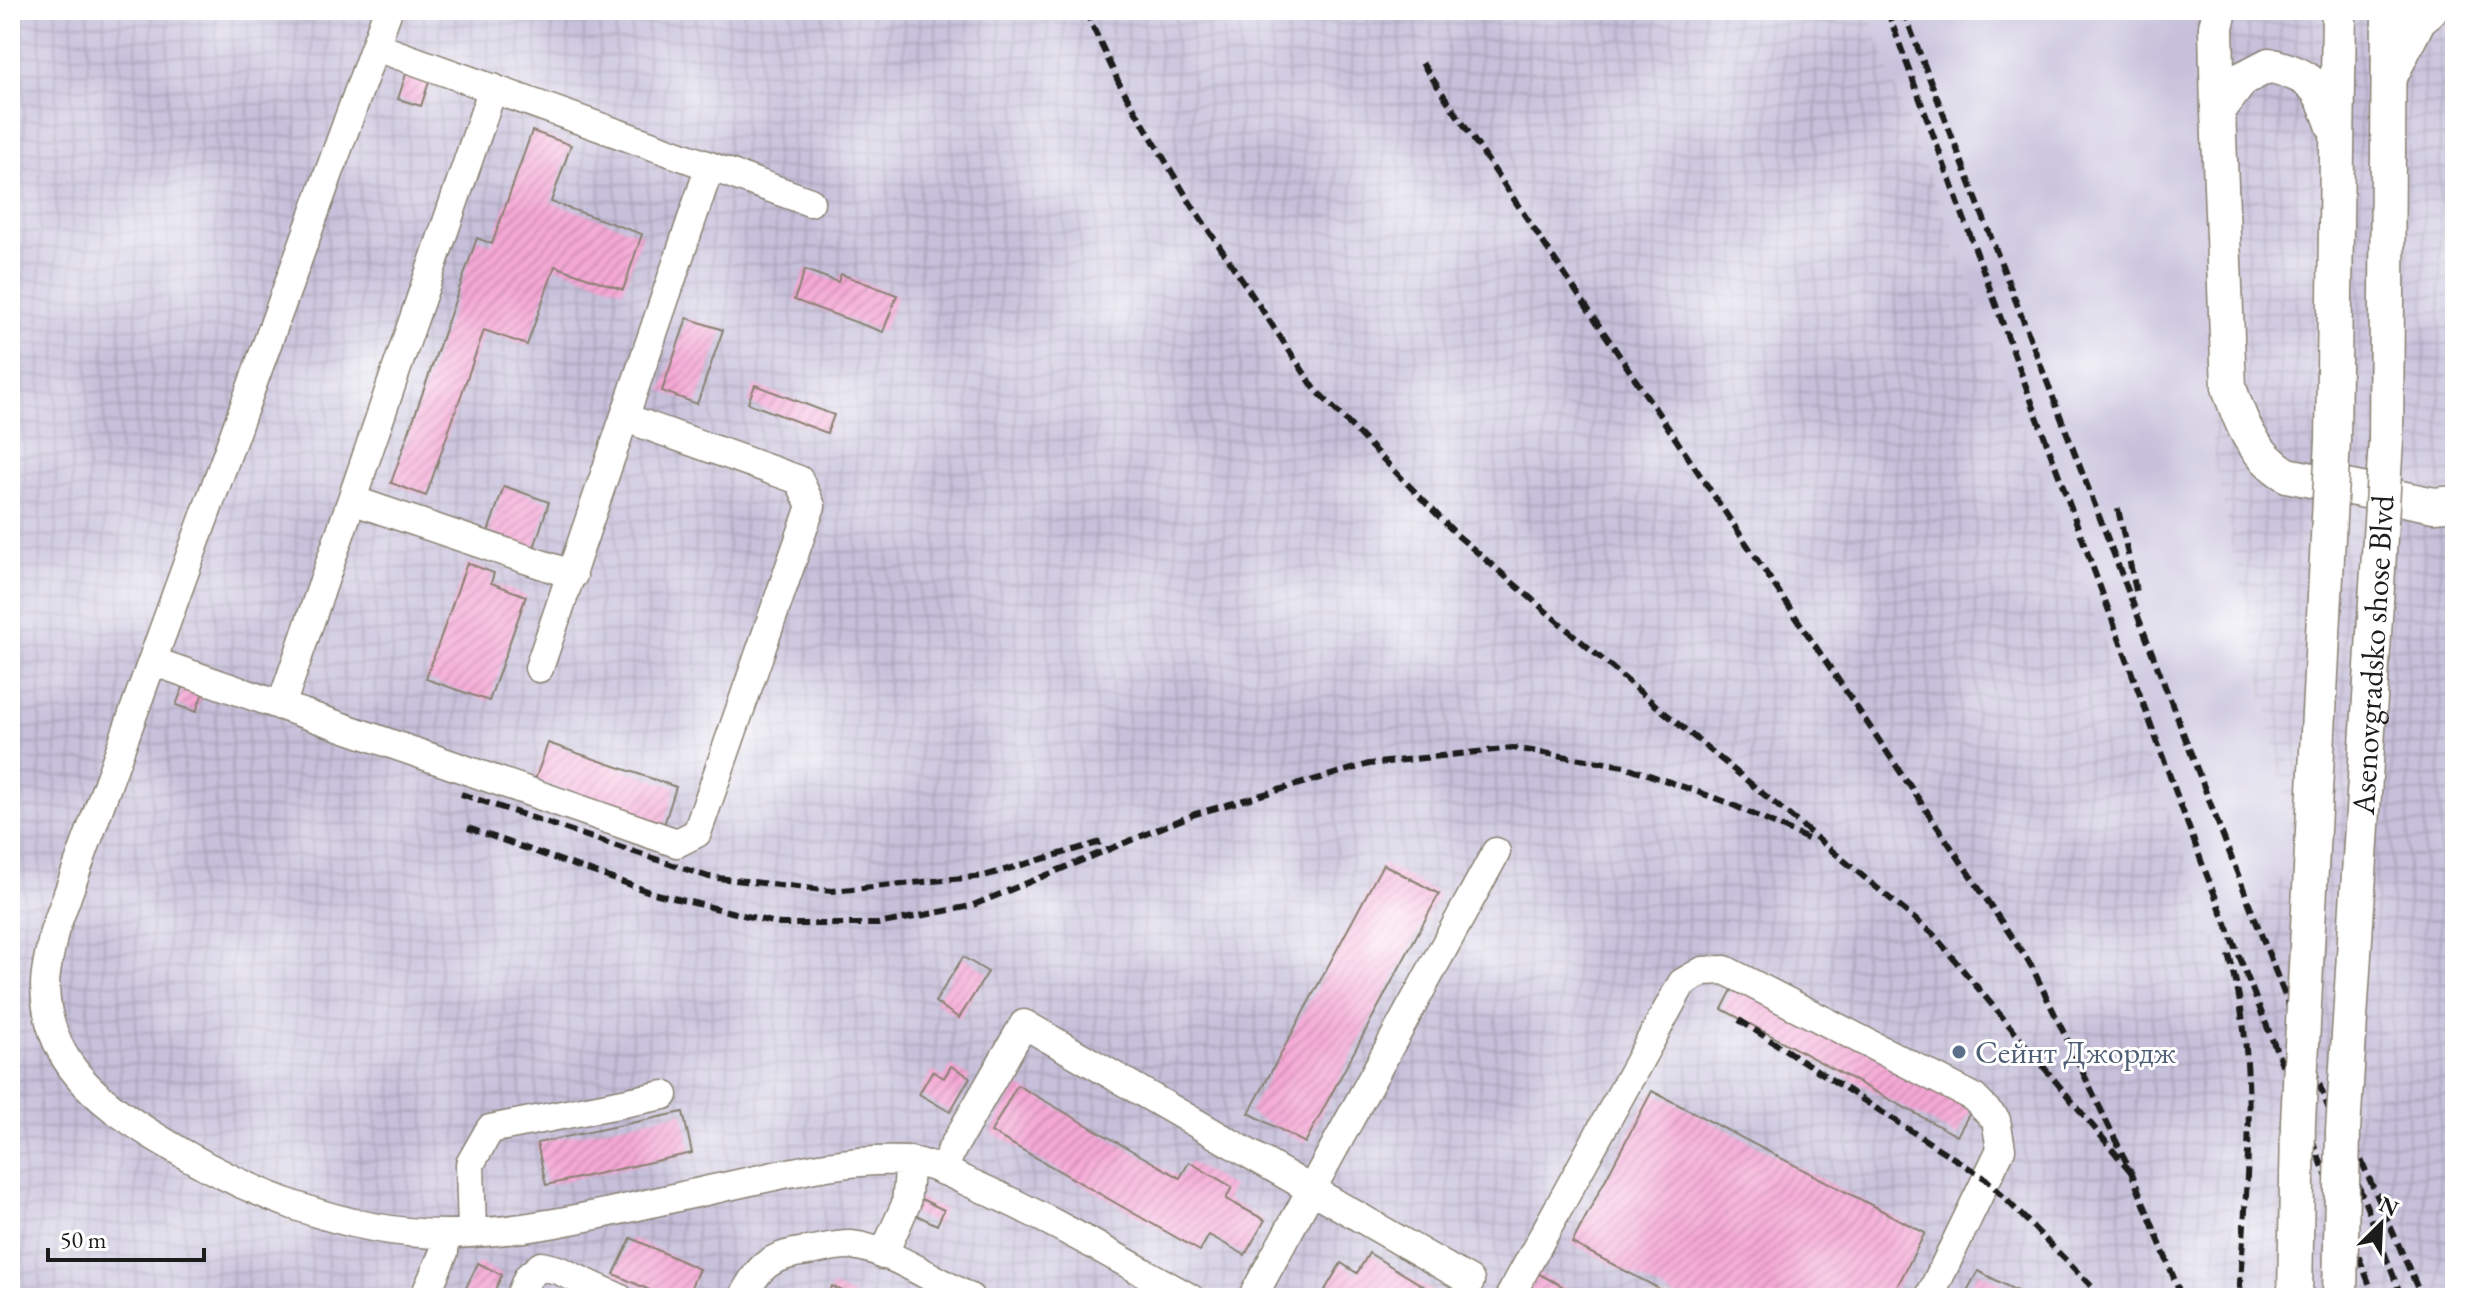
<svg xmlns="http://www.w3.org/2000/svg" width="2465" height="1308" viewBox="0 0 2465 1308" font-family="'EB Garamond',serif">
	<defs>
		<pattern id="industrial-grid" width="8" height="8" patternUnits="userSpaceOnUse" patternTransform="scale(2)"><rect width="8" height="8" fill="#c6c0da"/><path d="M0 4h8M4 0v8" fill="none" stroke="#aaa4ba"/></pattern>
		<pattern id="building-hatch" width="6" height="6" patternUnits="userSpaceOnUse" patternTransform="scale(2)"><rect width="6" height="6" fill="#f4a7d4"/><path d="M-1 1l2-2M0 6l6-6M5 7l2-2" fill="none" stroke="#d18fb5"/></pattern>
	</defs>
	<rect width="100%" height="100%" fill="#fff"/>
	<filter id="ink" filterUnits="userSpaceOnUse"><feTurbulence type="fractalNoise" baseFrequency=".0125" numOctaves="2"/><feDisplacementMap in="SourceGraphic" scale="16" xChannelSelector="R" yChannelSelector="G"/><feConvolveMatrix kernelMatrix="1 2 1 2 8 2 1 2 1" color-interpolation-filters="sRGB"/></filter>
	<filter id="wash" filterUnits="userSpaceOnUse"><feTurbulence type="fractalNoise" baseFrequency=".006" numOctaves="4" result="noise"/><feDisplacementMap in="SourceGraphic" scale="32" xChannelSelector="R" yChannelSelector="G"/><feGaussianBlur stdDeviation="1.8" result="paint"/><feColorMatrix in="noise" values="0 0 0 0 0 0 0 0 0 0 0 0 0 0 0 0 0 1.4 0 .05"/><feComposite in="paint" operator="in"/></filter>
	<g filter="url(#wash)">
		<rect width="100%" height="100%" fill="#f3e3c9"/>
		<path fill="url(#industrial-grid)" d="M10,10H1867L2216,938L2298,861L2214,463L2194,10H2455V1298H10Z"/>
		<path fill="#c6c0da" d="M1867,10H2194L2214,463L2298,862L2216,939Z"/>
		<g id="blocks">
			<path fill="url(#building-hatch)" d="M407,71L430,79L421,106L398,99Z
				M532,131L571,145L551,202L642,234L623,290L555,266L527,345L484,330L426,496L391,483L477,238L492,244Z
				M805,270L838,282L841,274L897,295L883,332L794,300Z
				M687,318L723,330L697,404L662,391Z
				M755,385L834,415L827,433L748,403Z
				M504,486L549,502L534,548L488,532Z
				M467,563L494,573L491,583L526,596L489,701L426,679Z
				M184,685L203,692L196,712L176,705Z
				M548,743L676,787L664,825L535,780Z
				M1383,864L1439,894L1305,1143L1249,1113Z
				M963,957L988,972L959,1018L935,1002Z
				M1737,980L1973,1107L1957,1136L1722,1009Z
				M951,1066L970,1077L950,1112L919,1094L932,1071L944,1078Z
				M1017,1085L1180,1178L1189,1162L1232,1187L1226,1199L1265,1220L1245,1255L1209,1235L1200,1251L991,1132Z
				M1652,1091L1925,1233L1891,1298H1677L1572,1243Z
				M683,1112L692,1153L546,1185L537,1143Z
				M919,1198L944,1210L937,1225L912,1213Z
				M631,1238L699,1269L686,1298H667L614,1274Z
				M1369,1253L1443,1298H1327L1322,1295L1341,1263L1357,1273Z
				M478,1263L502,1275L491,1298H461Z
				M1532,1270L1584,1298H1517Z
				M1978,1271L2030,1298H1963Z
				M832,1286L857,1298H826Z"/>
		</g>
	</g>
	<g filter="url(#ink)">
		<use href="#blocks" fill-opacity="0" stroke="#888072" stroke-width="2"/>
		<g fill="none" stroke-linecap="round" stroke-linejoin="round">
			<g stroke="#888072" stroke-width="31">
				<path id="minor" d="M388,10L54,932C51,949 45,968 45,986C47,1062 96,1100 154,1136C240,1190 343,1234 446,1234C538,1233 629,1207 719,1188C781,1175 841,1158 905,1161C929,1162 953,1175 975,1185C1049,1218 1119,1259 1190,1298
					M376,47L810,202
					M352,500L573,575
					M152,661L677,843L697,833L811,506L799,480L626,418
					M539,668L710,166
					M281,706L493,88
					M943,1171L952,1149L1024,1024L1470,1281
					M472,1232L470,1164L490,1129L664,1095
					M883,1255L906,1204L910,1161
					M424,1298L444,1252L445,1234
					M519,1298L528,1277L541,1266L558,1270L619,1298
					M743,1298C758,1265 772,1255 808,1251C822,1249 838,1244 851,1245C887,1248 937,1282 970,1298
					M1252,1298L1496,852
					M1509,1298L1682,983L1703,971L1725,970L1973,1097L1996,1120L2001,1149L1929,1298"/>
			</g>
			<g stroke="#888072" stroke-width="37">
				<path id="major" d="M2220,10L2216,27L2218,111L2229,387C2241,424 2253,454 2287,475L2434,505L2455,503
					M2393,71L2419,19L2430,10
					M2218,111L2242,79L2269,65C2313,77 2319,84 2334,127
					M2333,440L2339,10
					M2386,441L2389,10"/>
			</g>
			<use href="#minor" stroke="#fff" stroke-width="28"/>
			<use href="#major" stroke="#fff" stroke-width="34"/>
			<path stroke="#1c1c1c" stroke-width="6" stroke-dasharray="12 6" stroke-linecap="butt" d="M1085,10L1119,83L1191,204L1315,389L1457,535L1659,708L1933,934L2131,1172
				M1887,10L2202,863L2375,1298
				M1903,10L2402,1298
				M1422,63L2032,967L2131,1172L2182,1298
				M2118,509L2137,595
				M461,794L709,877L832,891L984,876L1101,842
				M468,828L653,893L780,924H878L971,906L1195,814L1369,764L1513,748L1624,766L1726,802L1810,840
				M2229,955C2261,1066 2246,1184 2239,1298
				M1739,1020L1986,1179L2103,1298
				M2354,1144L2422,1298"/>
			<g stroke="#888072" stroke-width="37" stroke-linecap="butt">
				<g id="major-bridge">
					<path d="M2295,1298L2298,1122L2333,440"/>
					<path id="s1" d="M2340,1298L2343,1131L2386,441"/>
				</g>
			</g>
			<use href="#major-bridge" stroke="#fff" stroke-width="34"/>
		</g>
	</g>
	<circle fill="#5c6f8a" stroke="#fff" stroke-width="3" cx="1959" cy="1052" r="8"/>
	<g text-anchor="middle" stroke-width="6" stroke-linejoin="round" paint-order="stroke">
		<g font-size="32" fill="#1c1c1c" stroke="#fff">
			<text dy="11" stroke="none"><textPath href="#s1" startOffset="644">Asenovgradsko shose Blvd</textPath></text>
		</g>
		<g font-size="32" fill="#4e5e75" stroke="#fff" text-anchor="start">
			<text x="1975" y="1063">Сейнт Джордж</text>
		</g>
	</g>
	<rect width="2465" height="1308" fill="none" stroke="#fff" stroke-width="40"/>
	<g transform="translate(2381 1224) rotate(24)" stroke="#ffffff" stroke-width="6" paint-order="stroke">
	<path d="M0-6L14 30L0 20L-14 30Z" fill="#1c1c1c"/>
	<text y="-12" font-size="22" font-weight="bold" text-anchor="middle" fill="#1c1c1c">N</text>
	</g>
	<path d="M48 1248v12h156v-12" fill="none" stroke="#1c1c1c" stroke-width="4"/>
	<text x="60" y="1248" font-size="24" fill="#1c1c1c" stroke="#ffffff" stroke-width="6" paint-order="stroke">50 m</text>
</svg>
